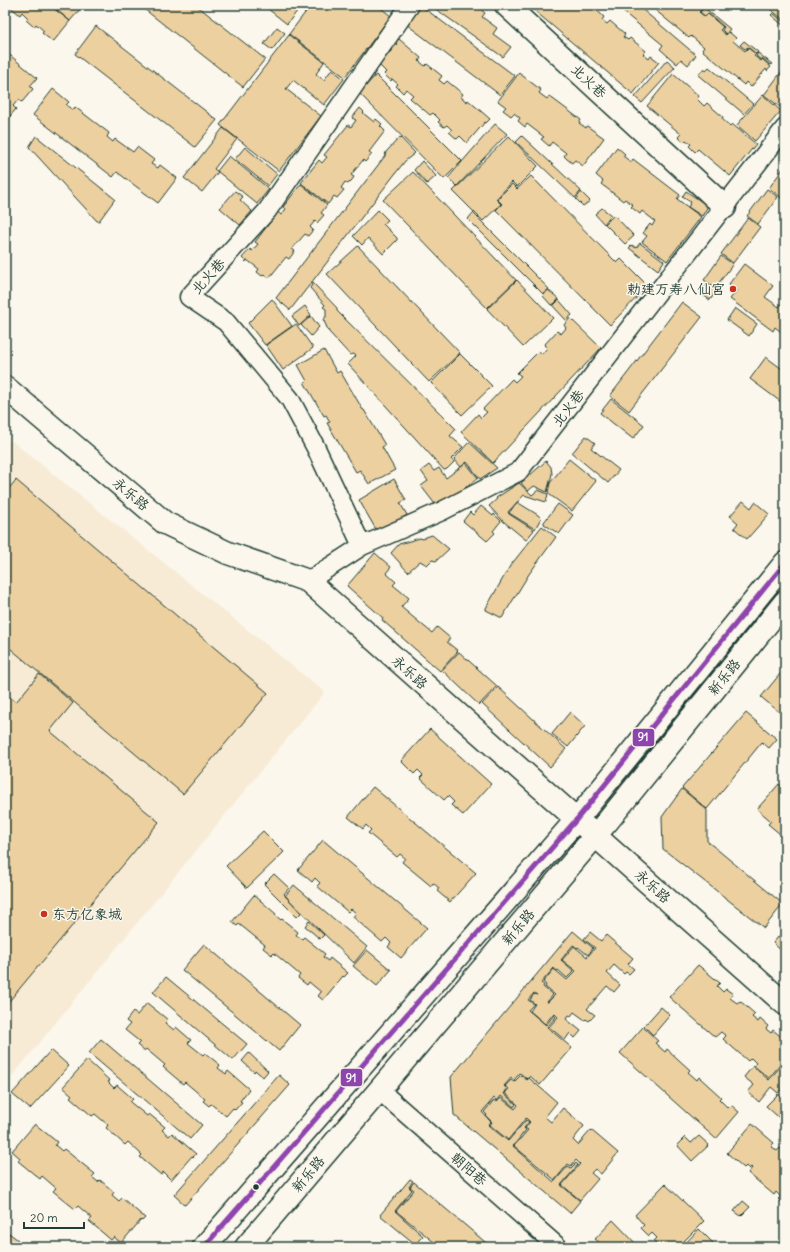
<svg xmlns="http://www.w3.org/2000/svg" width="790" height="1252" viewBox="0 0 790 1252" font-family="Delius,'LXGW WenKai TC',sans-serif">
	<rect width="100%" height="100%" fill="#fbf7ec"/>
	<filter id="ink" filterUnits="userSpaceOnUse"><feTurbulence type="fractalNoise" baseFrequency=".025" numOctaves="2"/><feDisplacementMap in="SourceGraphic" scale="8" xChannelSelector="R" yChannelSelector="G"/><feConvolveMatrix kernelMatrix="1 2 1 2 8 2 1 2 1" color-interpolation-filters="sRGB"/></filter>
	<g filter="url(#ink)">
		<path fill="#f7ebd5" d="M5,440L12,441L325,692L5,1085Z"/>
		<path fill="#edd0a0" stroke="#1f3d34" d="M8,5H45L46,6L49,5L70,21L53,42L42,33L44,31L36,24L34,27L26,20L28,18L22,12L20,15Z
			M51,5H78L81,8L70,21Z
			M139,5H196L265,59L243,87Z
			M263,5H302L287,24Z
			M311,5H377L391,16L345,77L289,34Z
			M420,5L515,76L500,95L406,24Z
			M430,5H475L485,13L482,17L497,28L493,34L511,47L503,57Z
			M530,5H591L604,17L602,20L607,24L610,21L625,34L623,37L628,40L630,38L646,51L643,54L649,59L651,56L659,62L633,94L529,6Z
			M615,5H637L696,55L688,65L681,59L677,64L660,49L663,45Z
			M649,5H691L692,6L697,5L702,9L699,12L705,17L708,14L723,27L720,30L726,35L729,32L736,38L733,41L745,51L748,48L756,54L754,56L761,61L762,59L771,67L767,71L766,69L751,87L746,82L744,85L702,50L704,47L691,36L689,38Z
			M698,5H701L730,29L726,34L722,30L724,27L708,13L705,16L700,12L703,9Z
			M765,5H785V21Z
			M773,13L785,23V27L771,15Z
			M96,26L217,120L195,147L75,54Z
			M277,27L285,33L272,50L264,44Z
			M289,35L324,62L316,74L324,80L332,69L344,79L324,105L293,80L286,89L321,116L279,171L220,125Z
			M399,39L421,58L419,61L425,66L427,64L442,76L439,80L444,84L447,81L463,94L461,97L467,102L468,100L490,119L486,123L485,122L467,143L460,136L457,139L449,132L452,130L447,125L444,127L438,122L440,120L433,113L430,115L410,98L413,95L406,89L403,93L396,86L398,84L392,79L391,81L384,74L386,72L379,65L397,44L395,42Z
			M744,41L758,52L756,54L748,47L745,49L740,45Z
			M5,51L37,78L30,86L33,89L22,102L18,100L13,106L16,109L5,122Z
			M758,53L772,64L770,65L762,58L761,60L756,56Z
			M667,60L675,67L642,103L635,97Z
			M709,67L753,104L744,114L698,75L704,68L706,70Z
			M785,67V107L783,109L764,95Z
			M519,73L541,90L539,93L547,99L549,96L581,120L579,123L586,128L587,126L604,138L583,166L575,160L572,163L567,159L564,156L566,153L552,142L549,146L541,139L544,137L527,124L525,127L518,121L520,118L514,113L511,116L503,110L506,107L498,101Z
			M673,74L699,96L697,99L704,106L707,103L723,117L722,119L730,126L732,124L756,144L730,176L698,149L695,152L689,146L691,144L686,140L684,142L678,137L681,134L647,106Z
			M376,75L462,161L444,179L359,93Z
			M53,89L69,102L66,105L73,110L75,107L109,133L107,137L113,142L115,139L133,152L137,147L154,160L151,164L158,168L160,165L177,178L158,203L117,172L113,177L33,115Z
			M763,95L781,111L755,141L737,125Z
			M360,108L364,112L363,113L374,122L376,119L382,124L380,126L385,131L369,152L372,154L365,162L363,160L351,175L354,177L352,180L348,184L345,182L341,188L344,190L337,198L334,196L328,204L301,183L319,160L322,163L327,157L324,155L348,125L351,127L354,123L356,120L352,118Z
			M495,124L507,134L457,186L448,178Z
			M223,128L237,139L214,169L218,172L202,192L184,178Z
			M36,136L115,199L99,221H97L29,147Z
			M509,136L538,166L517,187L512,182L496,199L501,204L483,221L453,191Z
			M522,136L581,191L575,198L516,142Z
			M400,137L415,153L405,161L291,309L290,310L276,298L385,156L386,152Z
			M245,147L277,174L268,186L235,159Z
			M617,147L625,154L623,156L631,162L633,159L680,195L677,199L701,217L667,261L642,242L647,236L643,233L650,224L652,226L655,221L642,211L640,214L631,207L633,205L625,199L623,201L609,190L601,184L603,181L596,175Z
			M229,156L269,189L257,204L217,171Z
			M422,161L436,176L427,184L414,170Z
			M785,166V198L784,200L769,188Z
			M413,172L516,280L487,308L383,200Z
			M531,176L617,263L621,259L648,286L610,325L496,210L502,204L497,199L512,184L517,189Z
			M301,184L327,205L321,213L324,215L317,223L315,221L310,227L313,230L308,236L305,234L292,249L295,251L289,259L286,257L269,278L264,274L262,276L257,272L259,269L247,260L246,262L242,258L250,249L252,251L258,244L255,242L278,212L281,215L286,209L283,207Z
			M767,189L778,197L758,224L747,216Z
			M235,191L243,197L240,200L252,211L240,225L220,208Z
			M686,191L708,206L702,216L688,207L691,202L682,197Z
			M581,192L590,201L583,206L576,199Z
			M602,208L611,215L604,224L595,214Z
			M378,210L388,220L383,224L397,238V240L383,254L368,238L362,245L353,236Z
			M473,213L549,289L543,294L468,219Z
			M614,215L634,236L625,244L605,224Z
			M748,218L760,227L733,263L721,254Z
			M640,243L664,261L658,270L629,248L632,245L636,248Z
			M358,246L460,353L429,382L327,274Z
			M721,256L733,264L715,288L704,280Z
			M744,264L773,286L765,297L779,307L785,299V335L775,327L773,331L730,299L737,290L729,284Z
			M517,280L553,318L523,347L487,309Z
			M313,283L337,308V311L456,429L450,436L463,447L451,459L454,462L447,469L444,470L348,364L356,356L354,354L350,355L329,332L323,319L326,317V309L323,307L325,305L310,288Z
			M707,284L717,291L710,300L700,293Z
			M548,290L559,299L554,304L551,305L543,296Z
			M272,299L292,326L265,345L248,323Z
			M559,300L572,315L566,320L553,306Z
			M682,302L702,317L629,411L610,396Z
			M305,306L311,315L299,326L292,316Z
			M735,308L757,324L749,336L727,320Z
			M311,316L319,327L311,336L301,325Z
			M570,318L601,348L493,463L461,432L478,414L481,418L487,412L483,409L512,379L515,382L521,376L517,373L539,351L542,354L547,348L544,345L557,331L561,334L566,328L564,325Z
			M296,324L313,348L283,370L266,345Z
			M324,350L337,373L340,371L363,410H364L385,445L382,447L395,470L369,484L360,470L356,472L327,423L330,422L326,415L324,416L304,382L307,381L298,365Z
			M460,354L492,386L462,415L431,383Z
			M766,357L785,371V405L750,379Z
			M611,399L644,425L633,439L600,413Z
			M586,436L595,443L591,448L619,470L608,483L572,453Z
			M469,442L497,468L480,479L467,462L461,467L454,459Z
			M569,459L596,481L572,511L550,495L548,492L550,483Z
			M546,461L551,467L552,474L547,492L534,486L528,491L521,483Z
			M466,463L478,478L438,508L421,486L428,481L421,471L429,465L434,471L439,468L446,478Z
			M394,479L406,500L400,503L407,515L378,533L359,500Z
			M16,480L268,693L183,794L5,644V493Z
			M519,483L532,495L538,490L548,494L546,502L524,495L508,512L509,514L534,530L526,540L503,521L489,506L497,499L496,498Z
			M743,501L751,508L755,502L769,514L747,539L734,528L738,523L730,516Z
			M517,502L538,515L541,518L535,529L509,513Z
			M558,504L573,515L559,534L544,524V522Z
			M481,506L493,516L494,514L501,521L493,531L495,533L487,541L463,521L470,512L473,515Z
			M542,526L556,537L529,574L502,618L486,610V608L510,566Z
			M432,535L449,549L436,561L432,560L427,565L420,561L408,572L391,553L399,544L420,538L423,539L426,537Z
			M375,553L391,567L386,573L396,582L393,585L409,598L401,607L432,633L437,627L450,638L447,642L458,651L440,671L382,620L383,618L347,586Z
			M459,652L497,686L479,705L442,670Z
			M785,668V717L761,697Z
			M39,674L73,703L50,731L159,822L5,1006V693L16,702Z
			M498,687L566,749L550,767L482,704Z
			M570,712L585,726L568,747L552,734Z
			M746,713L777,739L769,748L762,742L707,809L682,788Z
			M430,729L491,784L463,815L451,805L454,802L448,796L444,800L420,778L423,775L418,770L414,774L401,761Z
			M779,784L785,789V832L783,830L780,834L768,824L771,821L757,809Z
			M373,787L476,873L450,902L437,891L439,888L433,883L431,886L402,862L405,858L400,854L397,857L368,833L371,830L366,825L363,829L348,817Z
			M682,789L707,810V841L783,904L764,928L663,849L662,817Z
			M263,831L284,852L247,888L226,866Z
			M323,840L427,928L401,958L388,947L391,943L386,938L382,942L353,917L356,913L351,909L348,912L317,886L320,883L315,878L312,882L298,870Z
			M274,874L289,888L284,894L301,913L297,917L264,884Z
			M294,885L367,947L354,963L285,896Z
			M254,895L276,914L275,915L281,920L282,919L298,932L296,935L302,939L304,937L325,954L323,957L328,961L330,958L348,973L344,977L343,976L323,1000L318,996L321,992L309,982L307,985L298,978L300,975L274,953L272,955L263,948L265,945L239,924L237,926L232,922Z
			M309,921L324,935L320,939L305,926Z
			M785,929V954L773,943Z
			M573,931L593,948L588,955L578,947L577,948L573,945L561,960L574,971L567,978L558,970L556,971L554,968L541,983L544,985L543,987L553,995L547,1002H548L555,995L545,987L546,985L543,982L554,969L567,980L576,971L562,960L574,946L587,957L595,948L584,939L590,932L601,941L606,935L633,958L628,964L634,969L629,974L626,972L624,974L614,965L607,973L620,985L614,992L607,986L587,1009L595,1015L589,1021L586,1019L585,1020L574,1012L571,1016L569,1015L566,1019L581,1031L575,1038L570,1033L565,1040L549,1027L558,1017L554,1013L545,1024L530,1011L535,1004L530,1000L534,994L537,995L534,993L528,1000L534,1004L528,1010L546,1025L554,1015L556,1017L547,1027L572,1048L540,1085L530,1076L527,1079L520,1073L514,1080L511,1078L504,1086L507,1089L504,1094L516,1104L514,1107L501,1096L497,1101L494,1098L482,1112L491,1122L488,1125L508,1141L526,1120L529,1122L524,1128L526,1130L513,1146L554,1182L568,1166L571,1168L576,1163L578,1165L561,1185L580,1201L570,1213L454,1115L451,1077Z
			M204,944L300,1025L279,1051L182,970Z
			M367,950L391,970L377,986L353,966Z
			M698,965L720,983L717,986L723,992L726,989L733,994L730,998L737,1003L740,1001L755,1014L752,1017L758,1022L760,1019L768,1026L766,1029L771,1033L773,1030L785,1040V1059L769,1078L754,1066L756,1063L751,1058L748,1061L723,1039L726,1036L721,1032L715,1037L669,997Z
			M166,977L247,1044L233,1060L153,992Z
			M147,1003L168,1020L165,1023L174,1030L176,1027L191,1040L188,1043L203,1055L205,1053L220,1065L218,1068L226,1074L228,1071L249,1089L240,1101L242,1102L235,1110L233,1108L226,1116L211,1104L209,1106L203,1101L205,1099L185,1082L183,1084L163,1067L165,1065L146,1049L144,1051L137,1045L140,1042L125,1030L130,1024L126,1021L133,1012L137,1015Z
			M661,1007L670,1015L653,1035L644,1026Z
			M643,1027L658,1041L655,1043L665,1052L667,1049L690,1070L688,1072L697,1080L699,1077L721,1097L719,1099L728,1108L731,1105L739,1112L716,1139L620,1053Z
			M101,1039L202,1125L190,1139L89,1053Z
			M51,1050L69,1066L30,1109L12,1094Z
			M249,1053L268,1071L263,1077L255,1070L254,1072L242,1061Z
			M87,1060L110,1081L108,1082L114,1088L117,1085L133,1099L130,1102L147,1116L149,1114L165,1127L162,1130L169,1136L172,1133L196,1154L193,1157L192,1156L171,1180L163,1172L161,1175L140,1157L142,1155L128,1142L125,1145L106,1128L108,1125L95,1114L92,1116L70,1097L72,1095L63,1087Z
			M785,1061V1085L778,1093L771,1087L759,1102L748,1092L754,1085L744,1077L753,1066L769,1080Z
			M279,1075L290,1085L185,1205L174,1195Z
			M521,1075L527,1080L529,1078L557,1102L545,1117L551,1122L563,1108L584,1126L573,1140L578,1145L591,1130L618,1153L601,1174L595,1169L591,1173L598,1179L580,1200L562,1185L580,1164L576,1160L571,1166L568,1164L555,1180L514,1146L528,1130L525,1128L530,1122L526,1118L508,1140L490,1125L492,1122L486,1116L487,1115L484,1112L494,1100L497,1102L501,1098L515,1109L518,1105L505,1093L509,1089L505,1086L511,1080L514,1082Z
			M778,1094L785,1101V1123L766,1106Z
			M35,1124L57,1142L55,1145L62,1151L64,1149L95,1174L92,1177L98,1182L100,1180L114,1192L112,1195L119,1201L122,1198L145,1218L142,1221L141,1220L121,1243L114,1237L111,1240L89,1221L92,1218L78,1206L75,1209L53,1191L56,1188L42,1176L40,1179L18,1161L20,1158L12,1151Z
			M752,1124L774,1143L771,1146L777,1151L780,1148L785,1153V1205L778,1199L781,1197L776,1192L774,1195L748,1173L752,1168L751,1167L749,1169L746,1166L744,1168L727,1153Z
			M699,1136L709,1145L692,1161L677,1145L685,1137L691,1143Z
			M410,1179L413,1181L409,1187L412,1190L395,1211L423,1236L415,1244L380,1215Z
			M414,1182L491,1247H440L396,1211L414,1190L410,1187Z
			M665,1184L704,1221L678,1247H661L654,1241L657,1238L652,1233L649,1236L641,1228L644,1225L635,1215Z
			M743,1201L750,1207L741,1216L734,1211Z
			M613,1220L639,1247H605L595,1239Z
			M699,1229L717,1247H682Z
			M5,1232L8,1235L9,1233L18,1240L12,1247H5Z"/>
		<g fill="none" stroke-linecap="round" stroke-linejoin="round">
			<g stroke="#1f3d34" stroke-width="21">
				<path id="street" d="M362,546L316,448L290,399L226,322L189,297L267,211L410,5
					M308,581L362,546L442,511L518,472L785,128
					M379,1090L558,1247"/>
			</g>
			<g stroke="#1f3d34" stroke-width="25">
				<path id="secondary" d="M506,5L725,207
					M5,387L165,523L228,553L308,581L785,1004
					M204,1247L577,819L785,563
					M246,1247L607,822L785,602"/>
			</g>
			<use href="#street" stroke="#fbf7ec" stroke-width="18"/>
			<use href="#secondary" stroke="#fbf7ec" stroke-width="22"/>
			<g stroke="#fbf7ec" stroke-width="8">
				<path id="bus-1" d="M204,1247L577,819L785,563"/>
			</g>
			<use href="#bus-1" stroke="#8e44ad" stroke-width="5"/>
		</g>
	</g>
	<g fill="#c8321e" stroke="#fbf7ec" stroke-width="1.5">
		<circle cx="733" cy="289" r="4"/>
		<circle cx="44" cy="914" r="4"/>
	</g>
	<circle fill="#1f3d34" stroke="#fbf7ec" stroke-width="1.5" cx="256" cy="1187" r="3.5"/>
	<g text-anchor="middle" stroke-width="3" stroke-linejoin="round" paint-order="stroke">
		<g font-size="14" fill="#1f3d34" stroke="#fbf7ec">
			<text transform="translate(589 81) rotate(43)" y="5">北火巷</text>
			<text transform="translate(208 276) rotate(-48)" y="5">北火巷</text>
			<text transform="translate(568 408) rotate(-52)" y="5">北火巷</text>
			<text transform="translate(131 494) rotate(40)" y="5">永乐路</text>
			<text transform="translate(410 672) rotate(42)" y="5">永乐路</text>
			<text transform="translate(724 677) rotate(-51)" y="5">新乐路</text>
			<text transform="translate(653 886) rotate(42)" y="5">永乐路</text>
			<text transform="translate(518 927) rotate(-50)" y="5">新乐路</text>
			<text transform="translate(469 1169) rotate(41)" y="5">朝阳巷</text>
			<text transform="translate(308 1174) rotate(-50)" y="5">新乐路</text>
		</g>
		<g font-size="14" fill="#1f3d34" stroke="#fbf7ec" text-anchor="end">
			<text x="725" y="294">勅建万寿八仙宫</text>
			<text x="52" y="919" text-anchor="start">东方亿象城</text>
		</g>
	</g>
	<g stroke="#fbf7ec" stroke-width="1.5">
		<rect x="632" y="728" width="23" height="19" rx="4" fill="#8e44ad"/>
		<rect x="340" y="1068" width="23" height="19" rx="4" fill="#8e44ad"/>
	</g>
	<g font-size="11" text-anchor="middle" font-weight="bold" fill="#fff">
		<text x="643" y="741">91</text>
		<text x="351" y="1082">91</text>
	</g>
	<rect width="790" height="1252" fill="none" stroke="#fbf7ec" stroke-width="20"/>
	<rect x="10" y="10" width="770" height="1232" fill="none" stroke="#1f3d34" stroke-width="1.5" filter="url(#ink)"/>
	<path d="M24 1222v6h60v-6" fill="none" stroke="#1f3d34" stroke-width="2"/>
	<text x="30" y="1222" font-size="12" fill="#1f3d34" stroke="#fbf7ec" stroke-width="3" paint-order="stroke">20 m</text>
</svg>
